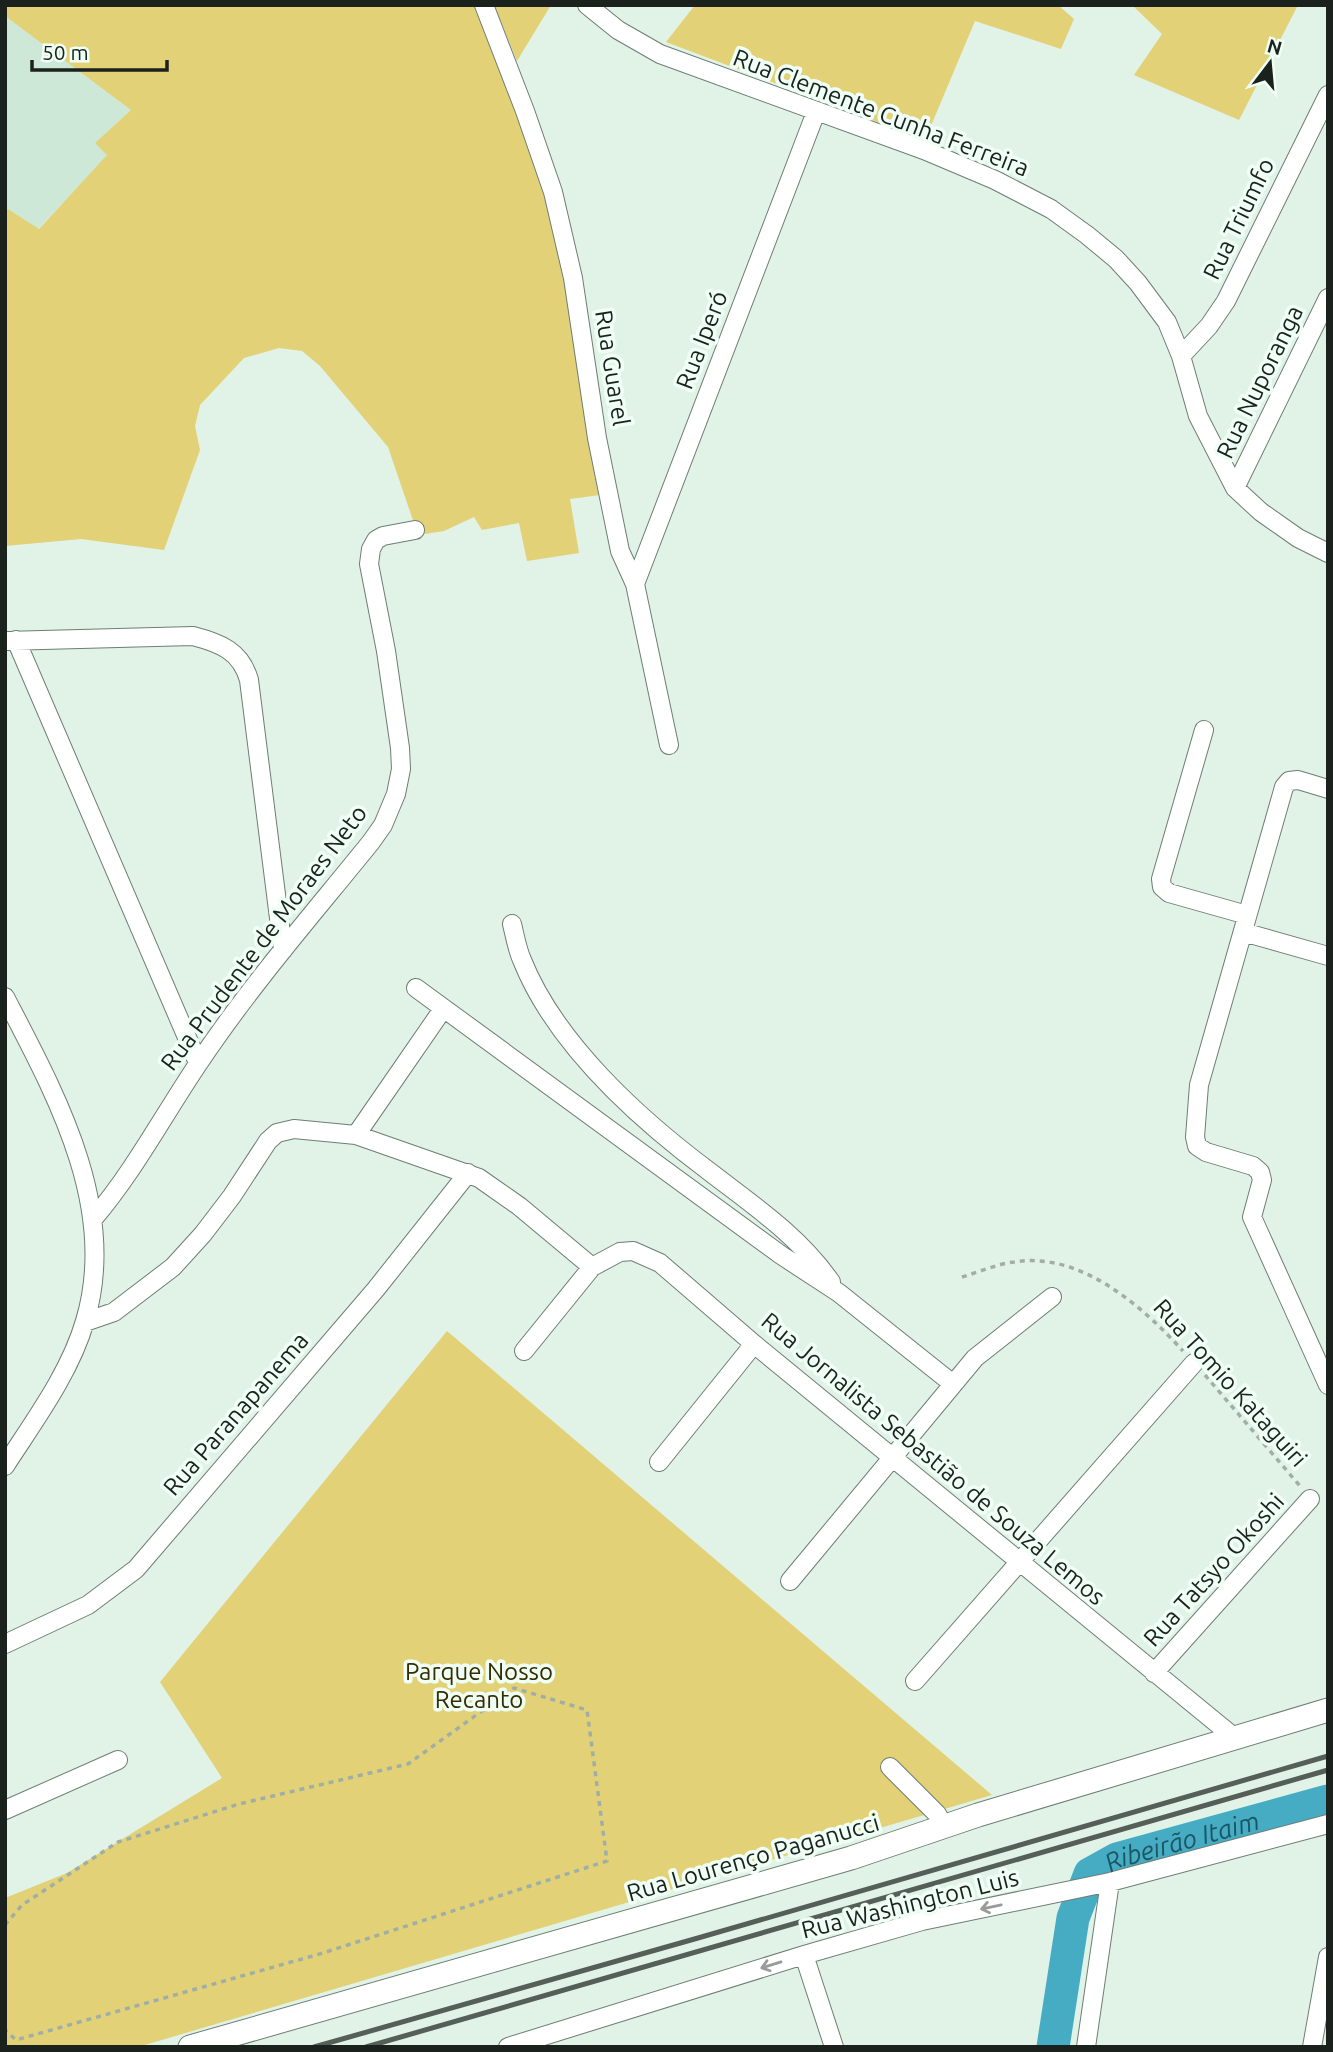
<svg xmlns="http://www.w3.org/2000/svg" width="1333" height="2052" viewBox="0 0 1333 2052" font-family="Ubuntu,sans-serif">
	<rect width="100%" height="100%" fill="#e0f3e6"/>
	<path fill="#cee8d7" d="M5,16L131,110L95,143L108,155L38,229L8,209L5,212Z"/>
	<path fill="#e2d177" d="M7,5H476L542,183L566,267L600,495L570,499L579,553L527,561L519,523L482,530L474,517L444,531L418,535L388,447L320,366L302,351L279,348L244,358L200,405L195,426L200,450L164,550L81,539L5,546V212L8,209L39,229L107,155L95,143L131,110L5,16Z
		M494,5H551L517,61Z
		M695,5H1058L1074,19L1061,49L975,21L925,140L666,42Z
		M1132,5H1298L1239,120L1134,75L1162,34Z
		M447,1331L992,1795L138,2047H5V1898L67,1873L222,1778L160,1682Z"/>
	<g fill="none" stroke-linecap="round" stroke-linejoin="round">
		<path stroke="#45acc4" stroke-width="33" id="s1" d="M1053,2047L1073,1918L1090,1874L1117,1859L1328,1801"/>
		<g stroke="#6d7e74" stroke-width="20">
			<path id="minor" d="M484,5L525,111L553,192L573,278L597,438L620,551L635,584L669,745
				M587,5L618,30L660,54L924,150L995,180L1051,209L1087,235L1116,259L1138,283L1167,322L1181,356L1198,416L1235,488L1261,512L1298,538L1328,553
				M1181,356L1209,326L1226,301L1328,95
				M1235,488L1328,298
				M635,584L816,112
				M16,640L198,1063
				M5,641L193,636C220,643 241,651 249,680L283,950
				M1204,730L1161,879L1162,887L1169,893L1247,915
				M1328,789L1298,780L1289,781L1284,787L1199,1085L1195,1137L1197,1146L1206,1152L1253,1166L1260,1172L1262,1180L1252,1217L1328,1385
				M512,924C515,936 517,949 522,960C555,1043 639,1119 710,1172C754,1206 799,1236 831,1282
				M1243,932L1328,956
				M416,988L781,1255L839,1293L953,1384
				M5,997C56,1095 119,1208 85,1321C70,1373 34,1421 5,1466
				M356,1135L443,1009
				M94,1218C134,1171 163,1116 198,1064C250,986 312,915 371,842L383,825L396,794L401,769L400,748L386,651L369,564L371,549L376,540L383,536L415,530
				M85,1322L114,1312L173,1267L203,1234L232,1196L268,1141L277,1133L294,1129L356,1135L479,1178L519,1206L592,1267
				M524,1351L592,1267L620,1252L633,1251L660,1263L754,1344L1235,1738
				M659,1462L754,1344
				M790,1581L975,1358L1052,1297
				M5,1644L88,1605L136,1569L376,1289L468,1173
				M1154,1673L1310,1499
				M915,1681L1194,1363
				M890,1767L937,1814L944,1826
				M5,1810L118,1760
				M804,1955L834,2047
				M508,2047L804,1955L922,1921L1110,1882L1328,1824
				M1086,2047L1110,1882
				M1312,2047L1328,1957"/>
		</g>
		<g stroke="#6d7e74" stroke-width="25">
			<path id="major" d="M190,2047L851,1858L978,1815L1328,1710"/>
		</g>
		<path stroke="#a0afa5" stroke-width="3.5" stroke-dasharray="5 5" stroke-linecap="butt" d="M962,1277C979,1272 997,1264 1014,1262C1080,1251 1142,1306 1183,1351
			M1205,1375L1300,1486
			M5,1925L22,1905L118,1842L239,1804L408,1764L514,1688L587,1710L607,1861L323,1953L16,2040L5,2030"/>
		<use href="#minor" stroke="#fff" stroke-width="18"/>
		<use href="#major" stroke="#fff" stroke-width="23"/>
		<path stroke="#555f58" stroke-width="5" d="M314,2047L698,1938L1328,1756
			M366,2047L1328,1770"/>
	</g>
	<defs><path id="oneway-shaft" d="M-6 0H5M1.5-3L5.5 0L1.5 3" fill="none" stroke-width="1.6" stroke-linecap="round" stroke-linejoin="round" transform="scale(1.75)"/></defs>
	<g stroke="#989c99">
		<use href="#oneway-shaft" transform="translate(991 1907) rotate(168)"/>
		<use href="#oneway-shaft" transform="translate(771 1965) rotate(163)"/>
	</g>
	<g text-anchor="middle" stroke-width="7" stroke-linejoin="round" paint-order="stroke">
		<g font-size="24" fill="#1b221d" stroke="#f0fff5">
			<text transform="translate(881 113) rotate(21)" y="8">Rua Clemente Cunha Ferreira</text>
			<text transform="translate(1239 219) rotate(-64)" y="8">Rua Triumfo</text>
			<text transform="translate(702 340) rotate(-69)" y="8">Rua Iperó</text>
			<text transform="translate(612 368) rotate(81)" y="8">Rua Guarel</text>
			<text transform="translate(1260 382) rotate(-64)" y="8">Rua Nuporanga</text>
			<text transform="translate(264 938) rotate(-53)" y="8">Rua Prudente de Moraes Neto</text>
			<text transform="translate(1230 1383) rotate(48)" y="8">Rua Tomio Kataguiri</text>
			<text transform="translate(236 1414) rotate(-49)" y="8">Rua Paranapanema</text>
			<text transform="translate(933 1459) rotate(40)" y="8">Rua Jornalista Sebastião de Souza Lemos</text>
			<text transform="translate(1214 1570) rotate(-48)" y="8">Rua Tatsyo Okoshi</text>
			<text transform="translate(753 1858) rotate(-16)" y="8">Rua Lourenço Paganucci</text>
			<text transform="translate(910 1904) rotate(-14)" y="8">Rua Washington Luis</text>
		</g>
		<g font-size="24" fill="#352d00" stroke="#f0fff5">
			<text x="479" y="1680">Parque Nosso<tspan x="479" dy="28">Recanto</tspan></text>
		</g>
		<g font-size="26" font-style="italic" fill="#1c5663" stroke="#f0fff5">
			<text dy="9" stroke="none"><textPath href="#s1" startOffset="276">Ribeirão Itaim</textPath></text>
		</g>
	</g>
	<rect width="1333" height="2052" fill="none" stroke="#1b221d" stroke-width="14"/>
	<g transform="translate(1270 63) rotate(16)" stroke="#f0fff5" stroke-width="5" paint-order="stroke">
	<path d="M0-5L12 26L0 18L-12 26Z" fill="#1b221d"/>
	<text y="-10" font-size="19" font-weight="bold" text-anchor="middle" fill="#1b221d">N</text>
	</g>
	<path d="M32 60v10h135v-10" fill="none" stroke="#1b221d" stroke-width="3.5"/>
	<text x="42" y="60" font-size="21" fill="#1b221d" stroke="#f0fff5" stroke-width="5" paint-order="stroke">50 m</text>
</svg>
